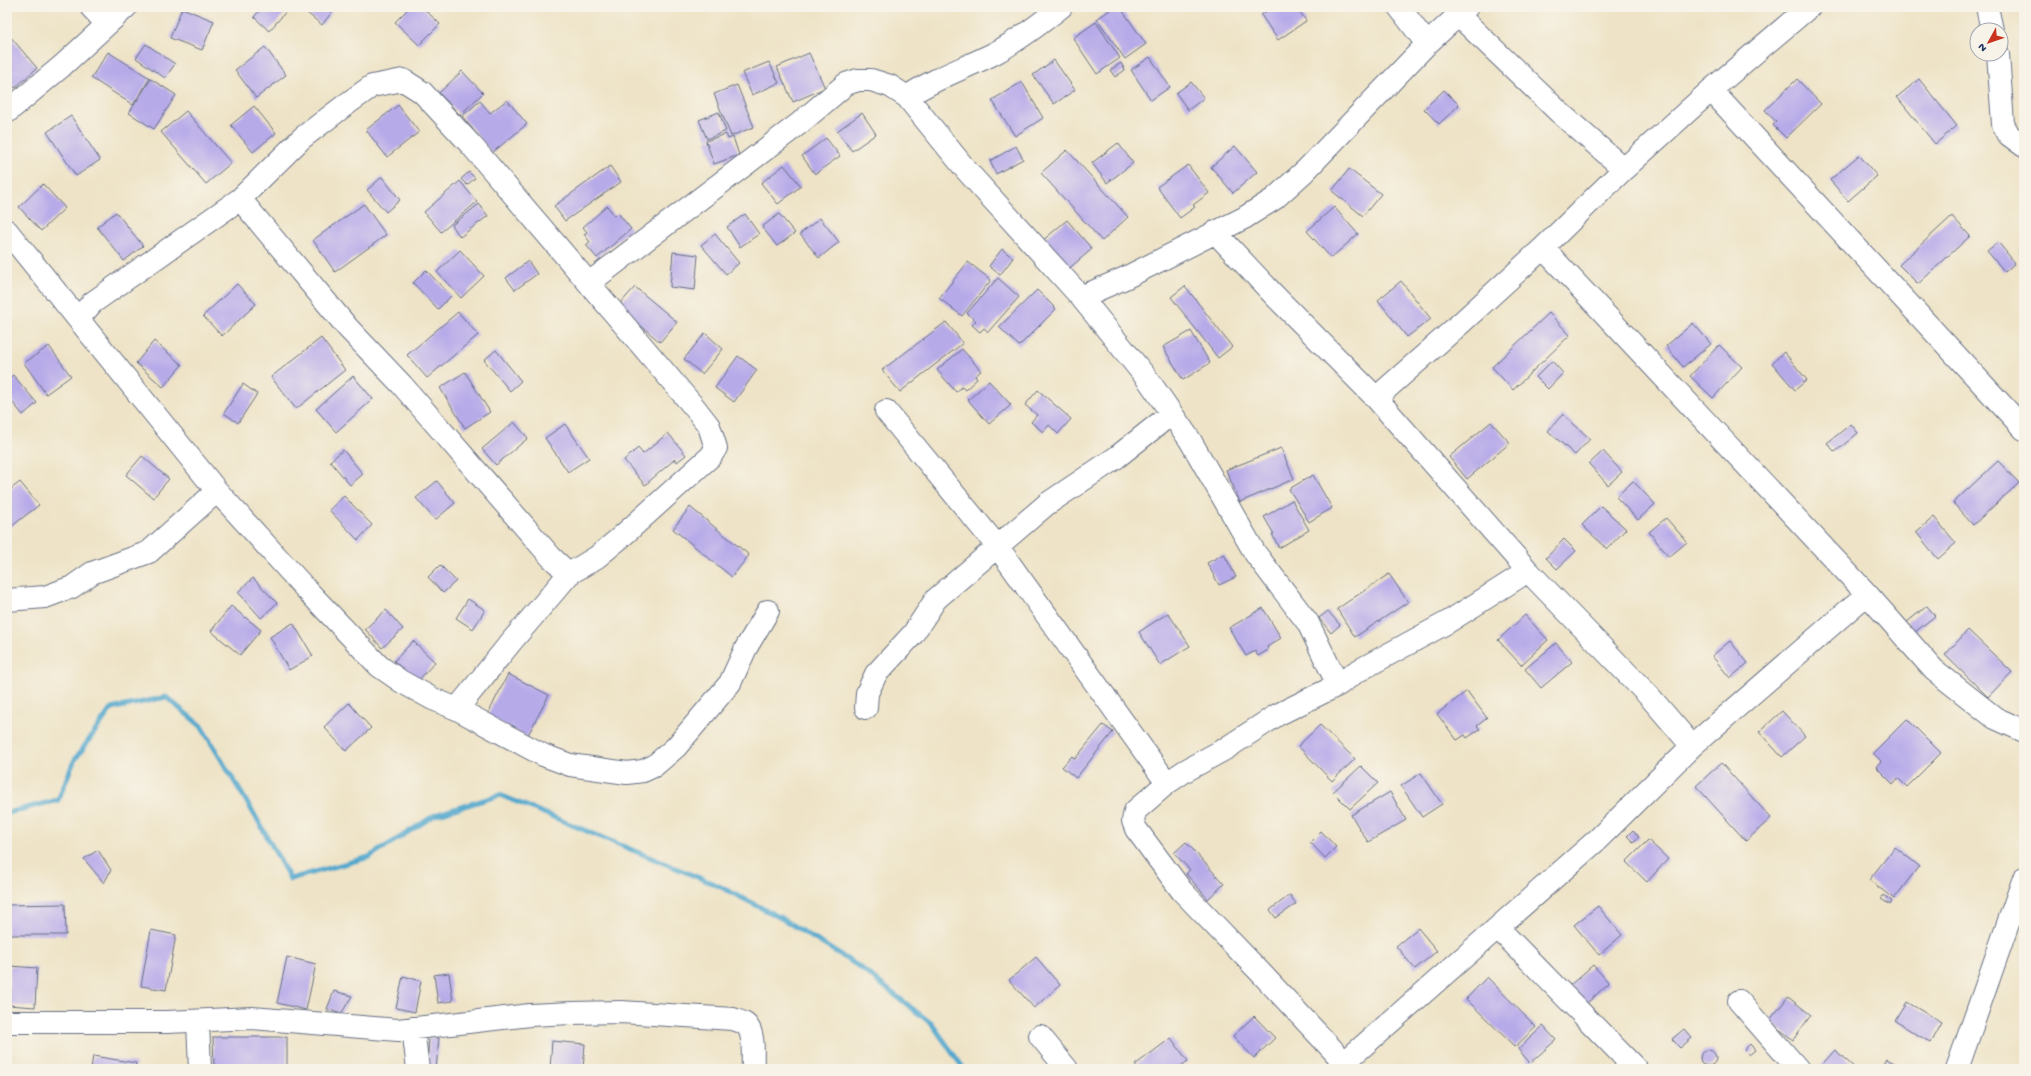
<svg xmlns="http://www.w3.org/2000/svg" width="2031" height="1076" viewBox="0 0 2031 1076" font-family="'Gochi Hand',sans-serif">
	<rect width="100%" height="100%" fill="#f7f3e8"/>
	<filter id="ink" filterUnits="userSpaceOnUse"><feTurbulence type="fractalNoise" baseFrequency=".025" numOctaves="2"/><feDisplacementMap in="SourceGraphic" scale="8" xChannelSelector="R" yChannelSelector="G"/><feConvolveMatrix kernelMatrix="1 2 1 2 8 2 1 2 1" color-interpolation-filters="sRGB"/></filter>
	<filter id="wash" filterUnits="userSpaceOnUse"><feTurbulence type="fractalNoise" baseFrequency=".012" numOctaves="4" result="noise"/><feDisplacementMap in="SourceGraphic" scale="16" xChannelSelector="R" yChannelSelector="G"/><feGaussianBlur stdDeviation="0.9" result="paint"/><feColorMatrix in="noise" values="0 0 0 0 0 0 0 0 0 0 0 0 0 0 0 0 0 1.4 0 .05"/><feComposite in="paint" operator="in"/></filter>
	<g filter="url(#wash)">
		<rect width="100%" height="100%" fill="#eee3c6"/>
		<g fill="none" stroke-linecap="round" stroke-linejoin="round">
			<path stroke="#51a7cd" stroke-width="5" d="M7,813L58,800L74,761L111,709L166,697L201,726L260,824L290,879L369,857L435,815L500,795L719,886L781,918L858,966L932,1024L964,1069"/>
		</g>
		<g id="blocks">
			<path fill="#b7aae9" d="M263,7H290L269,31L254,17Z
				M311,7H334L331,11L332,12L322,25L306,12Z
				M410,7H422L440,24L419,45L395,22Z
				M1114,7H1120L1146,44L1125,59L1097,19Z
				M1272,7H1297L1306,21L1278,40L1261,15Z
				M182,8L214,21L202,50L170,38Z
				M1096,22L1120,58L1097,74L1073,38Z
				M9,35L37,68L15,88L7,79V37Z
				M146,44L175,64L165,78L136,58Z
				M265,47L286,75L256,98L235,70Z
				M108,52L150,78L133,105L91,78Z
				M809,53L825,88L793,102L777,67Z
				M1150,57L1170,87L1151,100L1131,70Z
				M1054,60L1075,90L1054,104L1033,75Z
				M769,62L779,83L752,95L742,73Z
				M1121,63L1125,70L1115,77L1110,70Z
				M462,71L483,93L460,115L439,93Z
				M151,79L176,95L154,129L129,113Z
				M1797,79L1821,104L1786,138L1773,125L1776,122L1765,110Z
				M1919,79L1957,126L1935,144L1897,97Z
				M1022,82L1043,118L1015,136L992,100Z
				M1191,82L1204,98L1188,110L1176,93Z
				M737,85L754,127L731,136L714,94Z
				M1444,90L1459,105L1439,124L1424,109Z
				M507,100L527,124L492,153L462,116L480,101L490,113Z
				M398,105L419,132L387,157L366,130Z
				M254,106L276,133L253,152L231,125Z
				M186,111L231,163L206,184L161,132Z
				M719,112L726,131L707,139L699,120Z
				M862,113L876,134L852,151L837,131Z
				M71,116L100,160L76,176L47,132Z
				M726,134L728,139L733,137L739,155L714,164L706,141Z
				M826,138L840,156L815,174L802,156Z
				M1118,143L1133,163L1107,183L1092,163Z
				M1016,146L1023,159L996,174L990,161Z
				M1235,146L1257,172L1233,193L1211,167Z
				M1067,150L1128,217L1102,241L1041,173Z
				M1859,155L1877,176L1848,201L1830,180Z
				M784,165L801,186L778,204L761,183Z
				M1188,165L1209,193L1193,205L1195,207L1180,218L1157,187Z
				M610,166L621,182L565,221L554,206Z
				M1349,169L1381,194L1363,216L1332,191Z
				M469,172L475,178L467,185L461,179Z
				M382,177L400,200L386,212L367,190Z
				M460,181L477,202L441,232L424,212Z
				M43,184L65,208L41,231L19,207Z
				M364,204L386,235L335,272L313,240Z
				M479,204L488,216L460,237L452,225Z
				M607,206L615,216L618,213L631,229L597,258L586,245L590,242L584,234L587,232L583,227Z
				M1334,207L1358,234L1331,258L1307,231Z
				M116,212L143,246L124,261L97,227Z
				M745,214L759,234L740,247L727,227Z
				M779,214L795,233L777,246L762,227Z
				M1952,216L1970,236L1918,284L1899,265Z
				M820,218L839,242L819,258L800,234Z
				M1067,220L1092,249L1066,271L1041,242Z
				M715,234L739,263L726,274L701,245Z
				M1998,242L2015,263L2005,272L1987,251Z
				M2024,244V255L2019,252Z
				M1002,249L1013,258L1000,275L989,266Z
				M460,250L484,276L461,298L437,272Z
				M673,252L698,255L695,290L670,287Z
				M528,261L537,274L515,290L506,278Z
				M968,262L991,280L962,316L939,298Z
				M426,270L451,296L438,309L413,283Z
				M998,278L1019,297L988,332L984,328L980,332L972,325L976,321L967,313Z
				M1401,281L1431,319L1407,337L1378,300Z
				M237,284L256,304L222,336L203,316Z
				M1185,286L1232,347L1218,358L1171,297Z
				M635,287L677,322L660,342L618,306Z
				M1037,290L1056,309L1019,346L999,327Z
				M458,312L478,335L427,378L407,355Z
				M1549,313L1570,335L1513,390L1492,367Z
				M946,322L963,343L900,392L882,370Z
				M1693,323L1711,344L1683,367L1666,346Z
				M1191,331L1210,363L1183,380L1163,347Z
				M705,333L723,349L702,374L684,359Z
				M321,338L345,370L296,409L271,377Z
				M154,341L182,365L163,387L136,363Z
				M1719,345L1742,367L1713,398L1690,376Z
				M49,346L71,376L46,394L24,363Z
				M962,349L981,371L975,376L977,379L965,390L962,387L956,392L937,370Z
				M496,350L521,381L510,391L484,360Z
				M1784,352L1807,380L1795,390L1772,363Z
				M738,356L757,370L734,402L715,388Z
				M1552,361L1563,373L1548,389L1536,377Z
				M465,372L490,412L465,428L440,388Z
				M13,375L37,403L23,415L7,396V381Z
				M353,376L373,399L336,432L316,409Z
				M989,381L1011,405L989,424L968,400Z
				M243,384L257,394L238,423L224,413Z
				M1038,390L1071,419L1058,434L1049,425L1043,432L1031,422L1037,415L1025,405Z
				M1563,414L1590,439L1575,455L1548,431Z
				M514,422L528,438L496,465L482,449Z
				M1491,422L1510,443L1467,479L1449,457Z
				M565,424L589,458L568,472L545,438Z
				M1851,424L1858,433L1835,452L1827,443Z
				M668,433L686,455L677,462L675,459L645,485L624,460L638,448L643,454Z
				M1281,448L1294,479L1240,502L1226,470Z
				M343,450L363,474L350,485L330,461Z
				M1603,451L1622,472L1608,485L1589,464Z
				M142,456L169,479L153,498L126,475Z
				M1998,461L2019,483L1973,525L1953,503Z
				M1313,475L1332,508L1309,522L1289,489Z
				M437,481L455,503L435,520L416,498Z
				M1633,481L1655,504L1638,520L1616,497Z
				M20,482L39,505L7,530V492Z
				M344,496L372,525L358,540L329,510Z
				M1292,500L1309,530L1279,548L1272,534H1274L1264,517Z
				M1601,506L1626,529L1607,549L1582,525Z
				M690,507L749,555L732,577L673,529Z
				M1934,517L1956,543L1938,559L1916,532Z
				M1666,518L1687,542L1669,557L1649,532Z
				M1564,539L1576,551L1557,569L1546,558Z
				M1224,554L1236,577L1219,585L1207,563Z
				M440,565L456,581L443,593L428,577Z
				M1389,574L1408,602L1355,637L1337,609Z
				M253,578L277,603L261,618L238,592Z
				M468,599L485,610L473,629L456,618Z
				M231,606L261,630L240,655L211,631Z
				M1927,606L1935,616L1915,632L1907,622Z
				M1263,608L1281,638L1267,647L1268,650L1258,656L1255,651L1246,656L1229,628Z
				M386,610L403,629L382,648L365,629Z
				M1328,611L1340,625L1331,633L1319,618Z
				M1168,613L1190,646L1160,665L1139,632Z
				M1525,615L1548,640L1521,665L1498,640Z
				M293,623L313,656L289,670L270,637Z
				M1968,630L2012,672L1988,697L1945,655Z
				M413,641L435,662L417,682L394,661Z
				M1730,641L1748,663L1730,678L1712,656Z
				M1556,643L1572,662L1541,688L1525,669Z
				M508,674L549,695L527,737L487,716Z
				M1467,691L1487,718L1477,726L1480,729L1467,738L1465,735L1457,740L1437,714Z
				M349,703L371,728L346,751L324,727Z
				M1782,711L1805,736L1782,757L1759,732Z
				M1907,719L1941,753L1907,787L1898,778L1893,784L1876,767L1881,761L1873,753Z
				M1103,725L1113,732L1076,778L1062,767L1072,756L1075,759Z
				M1320,725L1355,759L1332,781L1298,746Z
				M1721,763L1771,818L1746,841L1696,786Z
				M1361,766L1378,783L1350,809L1333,792Z
				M1421,773L1442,804L1422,817L1401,786Z
				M1390,792L1406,820L1368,842L1351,815Z
				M1633,830L1639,837L1633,842L1627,836Z
				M1321,831L1336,847L1325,858L1310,842Z
				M1648,840L1668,859L1647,882L1626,862Z
				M1186,842L1224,884L1208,899L1186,874L1190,870L1174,853Z
				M1895,847L1919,866L1894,899L1869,880Z
				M98,850L111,870L104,883L84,859Z
				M1290,895L1296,904L1276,918L1270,910Z
				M1883,895L1892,901L1890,905L1881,899Z
				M65,904L66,935H7V905Z
				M1598,906L1622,935L1599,955L1574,925Z
				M1418,928L1437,951L1415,969L1396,946Z
				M151,930L176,935L166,990L141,986Z
				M287,957L316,964L306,1010L277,1003Z
				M1036,957L1060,985L1034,1008L1009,980Z
				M1593,965L1609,983L1586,1004L1569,986Z
				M10,966L37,968L35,1007L8,1005Z
				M449,973L453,1001L438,1003L434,975Z
				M403,976L421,981L415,1012L396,1008Z
				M1487,977L1536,1027L1515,1047L1466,999Z
				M334,991L352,996L341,1014L327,1009Z
				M1788,997L1811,1015L1793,1040L1769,1021Z
				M1907,1002L1942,1023L1931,1043L1895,1021Z
				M1254,1016L1275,1038L1254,1058L1233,1036Z
				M1543,1026L1556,1040L1530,1063L1518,1049Z
				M1684,1029L1692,1038L1680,1048L1672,1039Z
				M213,1037H287V1069H214Z
				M429,1037L439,1038L436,1069H427Z
				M1171,1038L1188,1061L1177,1069H1138L1135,1065Z
				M552,1041L585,1044L583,1069H550Z
				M1750,1044L1755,1050L1749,1055L1744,1050Z
				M1835,1050L1856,1069H1818Z
				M1700 1058a8 8 0 1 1 16 0a8 8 0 1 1-16 0Z
				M93,1056L136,1063L135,1069H91Z
				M1887,1059L1905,1069H1881Z"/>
		</g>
	</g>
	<g filter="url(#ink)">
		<use href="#blocks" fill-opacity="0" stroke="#656e82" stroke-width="1"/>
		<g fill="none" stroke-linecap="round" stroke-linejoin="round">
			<g stroke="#656e82" stroke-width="24">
				<path id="minor" d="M91,7L106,23
					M1399,7L1427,44
					M1987,7L1992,30
					M1458,15L1559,112L1624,169
					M1998,54L2003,124L2009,135L2024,146
					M1711,90L2024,429
					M907,97C934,78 966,68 995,53C1019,40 1040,24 1061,7
					M7,112L62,66L126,7
					M240,199L348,328L402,385L551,557L569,574
					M7,231L217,491L305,588L379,666L402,682L433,699L457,709L543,755L570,765L627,773L643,771L654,766L676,747L730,683L746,648L768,611
					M1215,232L1274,295L1376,398L1528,571L1650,697L1692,746
					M1543,248L1867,594L1934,670L1995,718L2024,731
					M589,283L800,123L846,84L858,80H871L890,86L907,97L967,171L1081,297L1149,381L1190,440L1255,553L1308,623L1338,685
					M1081,297L1125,278L1244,218L1274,199L1305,171L1427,44L1467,7
					M78,319L92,303L240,199L302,138L344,106L372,86L403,80L422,92L472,146L695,408L709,426L716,448L711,456L620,538L597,557L569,574L511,642L457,709
					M1376,398L1461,323L1543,248L1624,169L1711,90L1809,7
					M886,411L997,546L1167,783
					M7,600L45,597L72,587L92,573L149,552L217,491
					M866,708L867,693L876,674L913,634L936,599L1047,504L1117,457L1171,414
					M1498,928L1636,1069
					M1739,1001L1798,1069
					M7,1022H167L252,1018L398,1030L530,1015L572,1013L621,1012L733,1019C738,1021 745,1022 748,1027C755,1037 752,1057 753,1069
					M198,1022L200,1069
					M413,1028L418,1069
					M1040,1036L1067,1069
					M1344,1062L1259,971L1182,891L1136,829L1133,821L1135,811L1167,783L1185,771L1225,749L1277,715L1338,685L1356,672L1448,622L1528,571
					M1337,1069L1597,840L1692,746L1867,594
					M1957,1069L2024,878"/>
			</g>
			<use href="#minor" stroke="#fff" stroke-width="22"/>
		</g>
	</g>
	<rect width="2031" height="1076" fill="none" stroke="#f7f3e8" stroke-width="24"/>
	<g transform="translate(1989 42) rotate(230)"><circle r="19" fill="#f7f3e8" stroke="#9fa5b1"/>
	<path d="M0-3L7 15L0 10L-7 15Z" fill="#c8321e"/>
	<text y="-6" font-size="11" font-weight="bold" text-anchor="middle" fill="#1b2f5e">N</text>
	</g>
</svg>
